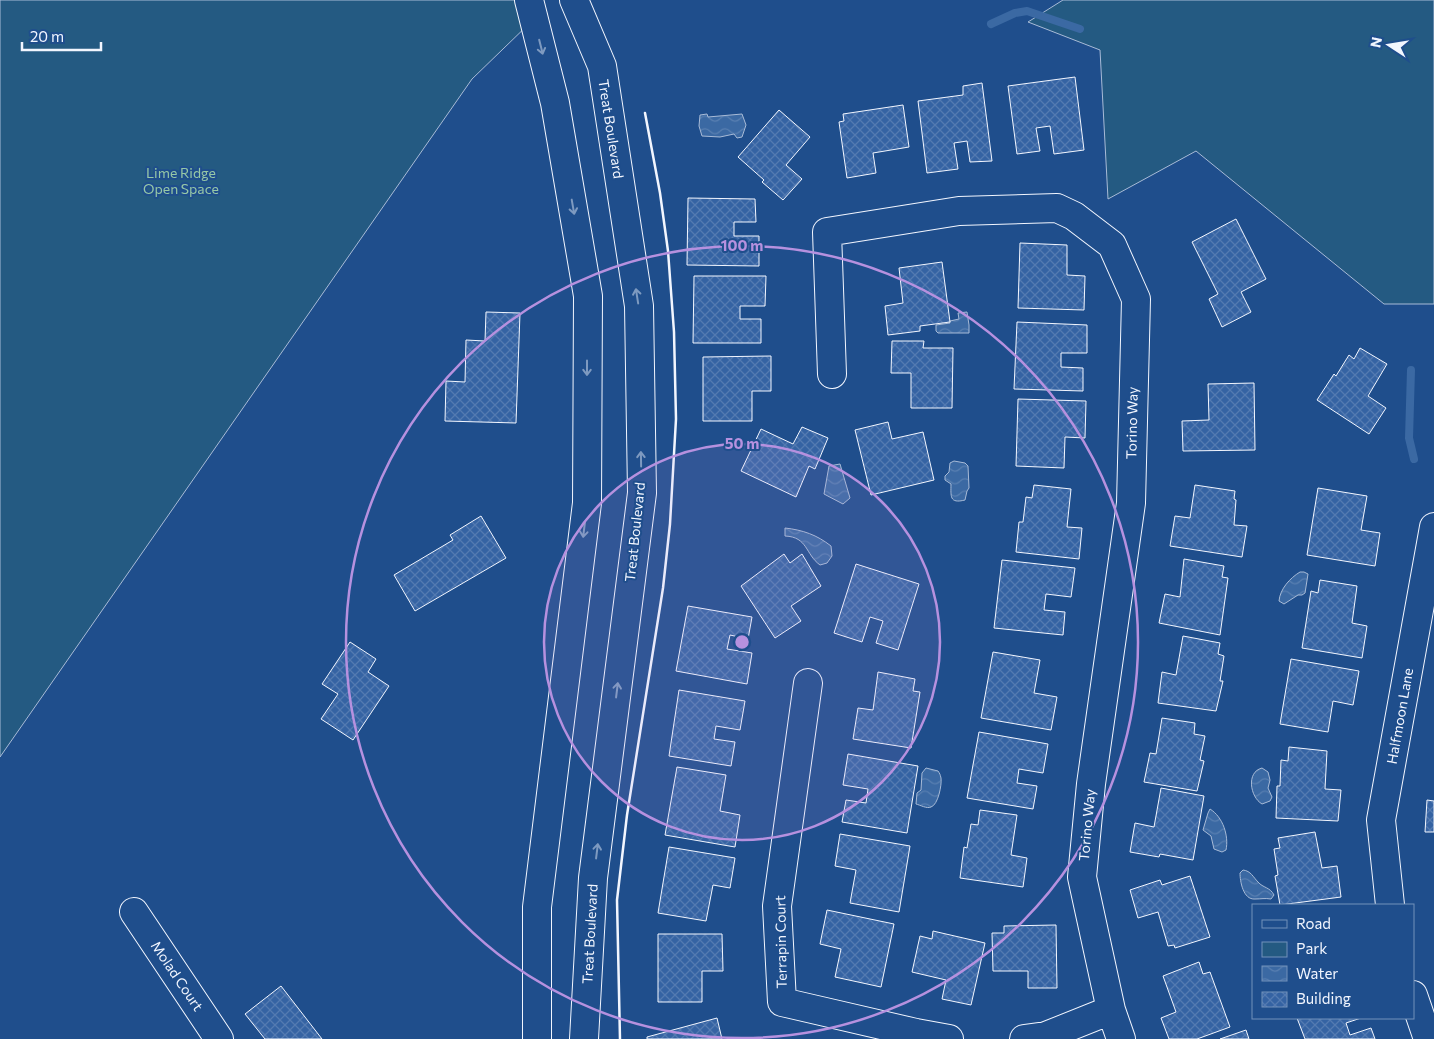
<svg xmlns="http://www.w3.org/2000/svg" width="1434" height="1039" viewBox="0 0 1434 1039" font-family="Commissioner,sans-serif">
	<defs>
		<pattern id="water-waves" width="16" height="10" patternUnits="userSpaceOnUse" patternTransform="scale(1.25)"><rect width="16" height="10" fill="#3b69a3"/><path d="M0 5q4-4 8 0t8 0" fill="none" stroke="#587fb1"/></pattern>
		<pattern id="building-cross-hatch" width="8" height="8" patternUnits="userSpaceOnUse" patternTransform="scale(1.25)"><rect width="8" height="8" fill="#3563a3"/><path d="M0 0l8 8M0 8l8-8" fill="none" stroke="#537ab1"/></pattern>
	</defs>
	<rect width="100%" height="100%" fill="#1f4e8c"/>
	<path fill="#245a82" stroke="#a8bbd7" d="M0,0H529L534,19L472,79L0,757Z
		M1063,0H1434V304H1384L1196,151L1108,199L1100,50L1028,22Z"/>
	<path fill="url(#water-waves)" stroke="#a8bbd7" d="M707,114L708,117L742,114L746,125L742,137L737,138L734,134L720,137L702,136L699,126L700,115Z
		M967,312L969,325V333H938L936,331V325L950,323V321L959,319L958,313Z
		M954,461L965,463L968,466L969,488L967,491L965,500C949,504 951,496 951,484L945,480V476L949,472L950,463Z
		M840,464L850,498L843,504L824,494L829,466Z
		M785,528C803,530 817,535 831,546L832,556L827,563L820,565C805,554 808,537 785,536Z
		M1300,572H1304L1308,574L1305,593L1302,595H1298L1284,604L1279,601C1280,589 1290,578 1300,572Z
		M926,768L938,771C940,774 940,774 941,778C942,785 938,805 931,807C927,809 920,805 916,804L917,793L921,790L922,773Z
		M1262,768L1268,772L1270,780L1268,788L1272,797L1270,801L1262,804C1250,797 1246,772 1262,768Z
		M1210,809C1223,817 1229,836 1226,850L1222,852L1214,849L1211,836L1203,830L1208,813Z
		M1243,870C1251,871 1253,877 1258,882C1263,888 1270,887 1274,895L1271,899C1265,898 1261,899 1255,899C1243,900 1240,881 1240,873Z"/>
	<g fill="none" stroke-linecap="round" stroke-linejoin="round">
		<path stroke="#3b69a3" stroke-width="8" d="M991,24L1015,13L1027,11L1080,29
			M1411,370L1409,438L1414,459"/>
	</g>
	<path fill="url(#building-cross-hatch)" stroke="#f2f6ff" d="M1075,77L1084,150L1054,154L1050,126L1036,128L1040,151L1017,154L1008,86Z
		M982,83L992,161L970,162L967,141L954,143L958,169L927,173L918,101L963,95V86Z
		M903,105L909,147L873,153L876,173L847,178L839,122L844,121L843,114Z
		M779,110L810,137L786,165L802,179L783,200L762,182L764,180L738,157Z
		M688,198L755,199L756,222H734V236H759V266L687,265Z
		M1236,219L1266,279L1241,292L1251,312L1222,327L1209,299L1218,294L1192,242Z
		M1020,243L1067,245V275L1085,276L1084,310L1018,308Z
		M942,262L950,322L920,326V331L888,335L885,306L903,303L899,268Z
		M694,276H766L765,306H740V319H761V343H693Z
		M486,312L520,313L516,423L445,421L446,381L465,382L466,340L485,341Z
		M1017,322L1087,325V353H1061V367L1083,368V391L1014,389Z
		M892,341H924L923,348H953L952,408H911V373H891Z
		M1360,348L1387,364L1368,396L1386,408L1369,434L1317,400L1334,374L1336,376L1349,355L1354,359Z
		M771,356V391H752V421H703V357Z
		M1254,383L1255,450L1183,451L1182,421L1209,420L1208,384Z
		M1018,399L1086,401L1085,438L1065,437L1064,468L1016,466Z
		M888,422L892,439L923,432L934,480L871,495L855,430Z
		M802,427L828,438L815,469L809,466L796,497L741,471L761,429L793,444Z
		M1034,485L1071,489L1067,527L1082,528L1079,559L1016,552L1019,522H1023L1026,497L1032,498Z
		M1195,485L1235,491L1234,499L1236,500L1234,525L1247,526L1242,557L1170,546L1175,516L1190,518Z
		M1318,488L1367,496L1361,530L1380,533L1375,566L1307,555Z
		M481,516L506,558L415,611L394,575L453,540L450,535Z
		M784,554L790,563L802,554L821,586L791,606L801,621L775,638L741,586Z
		M1184,559L1224,566L1222,577L1228,578L1220,635L1159,623L1165,594L1180,597Z
		M1002,560L1075,568L1071,597L1046,594L1044,610L1065,612L1063,635L994,628Z
		M856,564L919,584L898,650L876,643L883,621L870,617L862,642L834,633Z
		M1320,580L1357,586L1352,623L1367,626L1362,658L1302,648L1311,591L1318,593Z
		M688,606L752,617L748,639L730,635L727,649L752,653L747,684L676,671Z
		M1183,636L1220,643L1218,654L1224,656L1220,681H1223L1216,711L1158,703L1162,672L1176,675Z
		M350,642L376,659L368,672L389,686L353,740L321,719L338,694L322,684Z
		M993,652L1040,660L1034,693L1057,697L1051,730L981,718Z
		M1291,659L1359,671L1353,705L1333,701L1328,732L1280,724Z
		M878,672L915,679L913,691L920,692L911,748L853,739L858,708L873,710Z
		M679,690L745,701L740,730L716,726L714,739L735,742L731,766L669,756Z
		M1162,718L1195,723L1194,734L1205,736L1200,760L1204,761L1197,791L1144,782L1150,753L1156,754Z
		M979,732L1048,744L1043,773L1019,769L1017,783L1037,786L1033,809L967,798Z
		M1289,747L1327,751L1325,789L1341,790L1338,821L1276,818L1277,786H1280L1281,760L1288,761Z
		M848,754L918,766L907,833L842,822L846,800L866,803L868,789L843,785Z
		M677,767L726,775L720,811L740,815L735,847L665,835Z
		M1161,788L1204,796L1193,860L1160,854L1159,857L1130,852L1135,823L1154,827Z
		M1427,800L1434,801V832H1425Z
		M980,810L1017,815L1011,855L1027,858L1023,887L960,878L964,847L967,848L971,824L978,825Z
		M1315,832L1322,868L1337,866L1341,897L1280,905L1275,876L1278,875L1274,849L1280,848L1278,838Z
		M840,834L910,846L899,912L850,903L856,870L835,866Z
		M669,847L735,858L730,888L713,885L706,921L658,913Z
		M1190,876L1210,937L1175,948L1174,945L1168,946L1158,912L1138,918L1130,890L1160,880L1162,885Z
		M827,910L894,924L881,987L835,977L841,949L820,944Z
		M1056,925L1057,988H1028V971H993L992,933H1004V926Z
		M933,931L985,943L971,1005L942,999L946,980L912,972L920,936L932,939Z
		M658,934H722L723,971H702V1002H658Z
		M1199,962L1203,974L1210,972L1230,1027L1197,1039H1169L1161,1018L1176,1012L1163,976Z
		M281,986L322,1039H265L245,1014Z
		M717,1018L722,1039H647V1037Z
		M1297,1018H1361L1346,1023L1350,1035L1371,1028L1375,1039H1305Z
		M1246,1030L1249,1039H1220Z"/>
	<g fill="none" stroke-linecap="round" stroke-linejoin="round">
		<g stroke="#f2f6ff" stroke-width="30">
			<path id="minor" d="M832,374L827,232L959,211L1057,208L1074,216L1112,245L1136,299L1131,503L1091,784L1082,877L1111,1010L1121,1039
				M808,683L777,906L782,1002L916,1033L949,1039
				M1390,905L1381,820L1434,527
				M134,912L219,1039
				M1413,995L1428,1039
				M1024,1039L1046,1036L1111,1010"/>
		</g>
		<g stroke="#f2f6ff" stroke-width="30">
			<path id="major" d="M529,0L555,103L588,296L587,503L537,907V1039
				M574,0L602,66L639,306L642,493L593,878L584,1039"/>
		</g>
		<use href="#minor" stroke="#1f4e8c" stroke-width="28"/>
		<use href="#major" stroke="#1f4e8c" stroke-width="28"/>
		<path stroke="#f2f6ff" stroke-width="2.5" d="M620,1039L617,900L627,815L663,588L670,524L676,419L674,332L668,251L660,193L645,113"/>
	</g>
	<defs><path id="oneway-shaft" d="M-6 0H5M1.5-3L5.5 0L1.5 3" fill="none" stroke-width="1.6" stroke-linecap="round" stroke-linejoin="round" transform="scale(1.25)"/></defs>
	<g stroke="#7e9ac0">
		<use href="#oneway-shaft" transform="translate(541 47) rotate(76)"/>
		<use href="#oneway-shaft" transform="translate(573 207) rotate(80)"/>
		<use href="#oneway-shaft" transform="translate(637 296) rotate(-99)"/>
		<use href="#oneway-shaft" transform="translate(587 368) rotate(90)"/>
		<use href="#oneway-shaft" transform="translate(641 459) rotate(-91)"/>
		<use href="#oneway-shaft" transform="translate(584 530) rotate(97)"/>
		<use href="#oneway-shaft" transform="translate(617 690) rotate(-83)"/>
		<use href="#oneway-shaft" transform="translate(597 851) rotate(-83)"/>
	</g>
	<circle cx="742" cy="642" r="198" fill="#b691df" fill-opacity=".12"/>
	<g fill="none" stroke="#b691df" stroke-width="2.5">
		<circle cx="742" cy="642" r="198"/>
		<circle cx="742" cy="642" r="396"/>
	</g>
	<g text-anchor="middle" stroke-width="4" stroke-linejoin="round" paint-order="stroke">
		<g font-size="14" fill="#f2f6ff" stroke="#1f4e8c">
			<text transform="translate(611 129) rotate(81)" y="5">Treat Boulevard</text>
			<text transform="translate(1132 423) rotate(-89)" y="5">Torino Way</text>
			<text transform="translate(635 532) rotate(-84)" y="5">Treat Boulevard</text>
			<text transform="translate(1400 716) rotate(-80)" y="5">Halfmoon Lane</text>
			<text transform="translate(1087 825) rotate(-85)" y="5">Torino Way</text>
			<text transform="translate(590 934) rotate(-87)" y="5">Treat Boulevard</text>
			<text transform="translate(781 942) rotate(-91)" y="5">Terrapin Court</text>
			<text transform="translate(177 976) rotate(56)" y="5">Molad Court</text>
		</g>
		<g font-size="14" fill="#97c8a6" stroke="#1f4e8c">
			<text x="181" y="178">Lime Ridge<tspan x="181" dy="16">Open Space</tspan></text>
		</g>
	</g>
	<circle cx="742" cy="642" r="8" fill="#b691df" stroke="#1f4e8c" stroke-width="2.5"/>
	<g font-size="15" text-anchor="middle" font-weight="bold" fill="#b691df" stroke="#1f4e8c" stroke-width="4" stroke-linejoin="round" paint-order="stroke">
		<text x="742" y="251">100 m</text>
		<text x="742" y="449">50 m</text>
	</g>
	<rect x="1252" y="904" width="162" height="115" fill="#1f4e8c" stroke="#7391ba"/>
	<rect x="1262" y="920" width="25" height="8" fill="#1f4e8c" stroke="#7391ba"/>
	<text x="1296" y="929" font-size="15" fill="#f2f6ff">Road</text>
	<rect x="1262" y="942" width="25" height="15" fill="#245a82" stroke="#7391ba"/>
	<text x="1296" y="954" font-size="15" fill="#f2f6ff">Park</text>
	<rect x="1262" y="966" width="25" height="15" fill="url(#water-waves)" stroke="#7391ba"/>
	<text x="1296" y="979" font-size="15" fill="#f2f6ff">Water</text>
	<rect x="1262" y="992" width="25" height="15" fill="url(#building-cross-hatch)" stroke="#7391ba"/>
	<text x="1296" y="1004" font-size="15" fill="#f2f6ff">Building</text>
	<g transform="translate(1389 45) rotate(282)" stroke="#1f4e8c" stroke-width="4" paint-order="stroke">
	<path d="M0-4L9 19L0 12L-9 19Z" fill="#f2f6ff"/>
	<text y="-8" font-size="14" font-weight="bold" text-anchor="middle" fill="#f2f6ff">N</text>
	</g>
	<path d="M22 42v8h79v-8" fill="none" stroke="#f2f6ff" stroke-width="2.5"/>
	<text x="30" y="42" font-size="15" fill="#f2f6ff" stroke="#1f4e8c" stroke-width="4" paint-order="stroke">20 m</text>
</svg>
